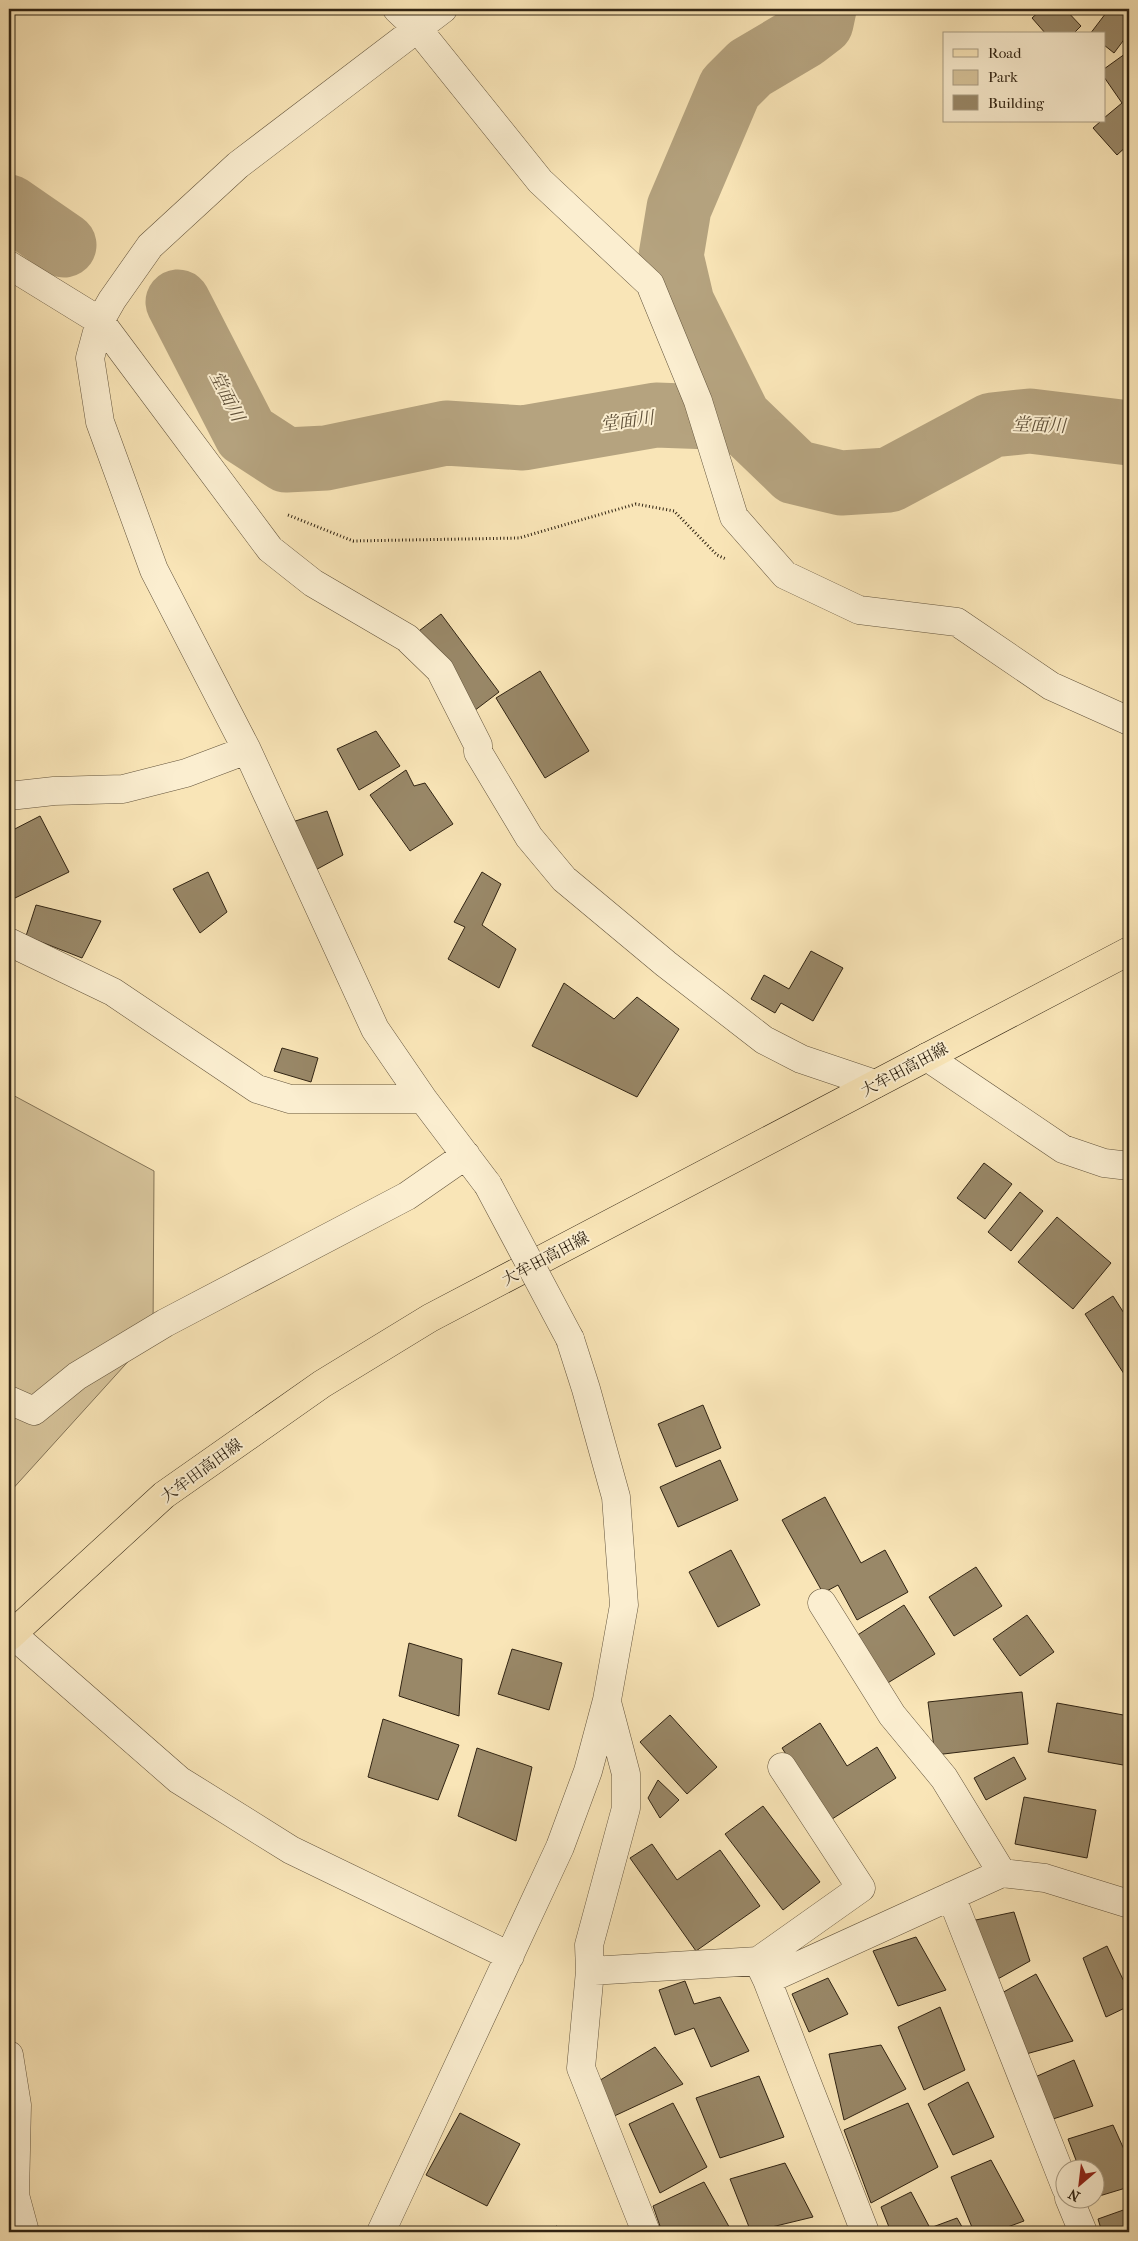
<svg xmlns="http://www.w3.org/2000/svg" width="1138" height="2241" viewBox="0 0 1138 2241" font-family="'IM FELL French Canon','Noto Serif JP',serif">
	<rect width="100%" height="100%" fill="#f9e5b7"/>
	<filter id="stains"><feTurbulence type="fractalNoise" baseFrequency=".004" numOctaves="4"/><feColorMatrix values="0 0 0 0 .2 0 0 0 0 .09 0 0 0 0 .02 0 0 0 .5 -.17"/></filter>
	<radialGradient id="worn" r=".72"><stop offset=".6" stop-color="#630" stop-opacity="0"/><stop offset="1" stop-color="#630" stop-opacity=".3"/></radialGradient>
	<path fill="#d7c49b" stroke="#847457" d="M9,1093L154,1171L153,1334L9,1493Z"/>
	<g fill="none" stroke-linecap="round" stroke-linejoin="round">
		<path stroke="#b5a37f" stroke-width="65" d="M9,207L64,245
			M178,302L246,434L286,460L326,458L446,433L523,438L656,415L739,418L795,472L841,483L889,480L992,425L1030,421L1129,433
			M739,418L682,303L671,256L679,208L730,88L750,68L804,36L821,23L824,9"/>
	</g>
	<path fill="#998868" stroke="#312413" d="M1042,9H1065L1081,26L1073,34H1046L1032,18Z
		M1109,9H1124L1129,13V33L1114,53L1104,45V34H1090Z
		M1129,51V144L1117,155L1093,128L1101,121H1104V118L1122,103L1104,77V69Z
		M441,614L499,692L474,711L415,634Z
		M540,671L589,751L545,778L496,698Z
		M376,731L400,766L359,790L337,749Z
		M406,770L414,786L425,783L453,824L410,851L370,795Z
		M327,811L343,855L310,873L289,823Z
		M40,816L69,872L15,898L9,886V832Z
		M208,872L227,912L200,933L173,889Z
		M482,872L501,884L482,925L516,949L499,988L448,959L465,927L454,922Z
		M36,905L101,921L82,958L26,936Z
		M811,951L843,968L813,1021L781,1003L775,1013L751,999L764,975L789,989Z
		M564,983L614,1019L637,997L679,1029L637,1097L532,1046Z
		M282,1048L318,1058L311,1082L274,1071Z
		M984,1163L1012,1184L985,1219L957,1198Z
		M1020,1192L1043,1211L1011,1251L988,1232Z
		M1057,1217L1111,1263L1073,1309L1018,1262Z
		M1113,1296L1129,1321L1128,1380L1085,1314Z
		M703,1405L721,1448L676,1467L658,1424Z
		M720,1460L738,1500L678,1527L660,1487Z
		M825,1497L861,1563L885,1550L908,1592L857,1620L838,1585L823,1593L782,1520Z
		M731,1550L760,1605L718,1627L689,1572Z
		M976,1567L1002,1606L954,1636L929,1597Z
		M904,1605L935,1654L886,1684L856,1636Z
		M1027,1615L1054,1652L1020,1676L993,1639Z
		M409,1643L462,1659L459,1716L399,1696Z
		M512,1649L562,1663L549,1710L498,1694Z
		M1022,1692L1028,1744L935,1755L928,1702Z
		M1057,1703L1129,1716V1766L1048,1752Z
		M670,1715L717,1767L687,1794L640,1742Z
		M383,1719L459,1745L438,1800L368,1777Z
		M820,1723L847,1766L877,1747L896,1778L829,1821L782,1748Z
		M477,1748L532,1767L516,1841L458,1816Z
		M1014,1757L1026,1779L986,1800L974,1778Z
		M658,1780L679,1800L660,1818L648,1798Z
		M1024,1797L1096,1810L1087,1858L1015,1844Z
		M763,1806L820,1882L783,1910L725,1834Z
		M652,1844L677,1880L720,1850L760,1906L696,1951L630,1858Z
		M1014,1912L1030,1961L996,1980L971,1921Z
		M916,1937L946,1990L898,2006L873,1951Z
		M1107,1946L1129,1992V2006L1106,2017L1083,1958Z
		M1036,1974L1073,2041L1026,2054L1000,1994Z
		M828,1978L848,2014L809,2032L792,1994Z
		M685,1981L694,2004L720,1997L749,2051L711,2067L694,2028L675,2035L659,1990Z
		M940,2007L965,2070L924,2090L898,2027Z
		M1129,2041V2058L1124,2043Z
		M881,2045L906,2089L844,2120L829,2054Z
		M655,2047L683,2084L610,2118L597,2082Z
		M1074,2060L1093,2106L1053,2119L1035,2077Z
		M759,2076L784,2137L720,2158L696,2098Z
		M968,2082L994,2137L953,2155L928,2104Z
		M673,2103L707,2167L660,2193L629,2124Z
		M908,2103L938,2167L871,2203L844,2130Z
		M460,2113L520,2144L487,2206L426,2175Z
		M1113,2125L1127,2156L1129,2155V2187L1096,2197V2168H1079L1068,2139Z
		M991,2160L1024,2221L994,2232H974L951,2177Z
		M785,2163L813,2217L751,2232L730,2179Z
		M704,2182L732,2232H662L653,2206Z
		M911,2192L930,2228L957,2218L965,2232H891L881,2207Z
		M1129,2208V2232H1102L1098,2219Z
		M556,2226L572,2232H553Z"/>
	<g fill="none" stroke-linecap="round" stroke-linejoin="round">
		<g stroke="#63543c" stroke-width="29">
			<path id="street" d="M397,9L417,28L540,181L650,284L698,401L734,517L785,575L859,610L957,622L1051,686L1129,721
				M443,9L238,165L150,246L112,300L100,321L90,358L100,422L154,570L247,750L375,1029L423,1099L488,1185
				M9,265L100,321L270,549L313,583L407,638L440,670L478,745V752L529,837L564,879L666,964L764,1040L801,1059L875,1084
				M9,796L54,791L123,789L186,773L247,750
				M9,942L113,992L257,1089L290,1099H423
				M927,1057L1063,1149L1104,1163L1129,1166
				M9,1400L34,1411L77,1376L165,1323L407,1196L466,1155
				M822,1603L892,1715L944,1778L1002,1873
				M12,1634L179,1780L291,1850L510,1956
				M607,1702L626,1774V1808L589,1945L590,1971L758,1961L767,1980L865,2232
				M951,1896L1066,2188
				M758,1961L861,1888L782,1767
				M590,1971L581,2068L646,2232
				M767,1980L1002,1873L1045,1878L1129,1904
				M9,2055L17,2105L15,2195L25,2232
				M1069,2198L1083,2232
				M381,2232L560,1847L588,1771L607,1700L624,1605L616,1497L586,1389L570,1339"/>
		</g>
		<g stroke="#312413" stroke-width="29">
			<path id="primary" d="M9,1637L164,1495L322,1384L430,1318L1129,951"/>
		</g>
		<path stroke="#312413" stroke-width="3" stroke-dasharray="1 2.5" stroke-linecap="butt" d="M288,515L353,541L519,538L636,504L674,511L717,555L726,559"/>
		<use href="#street" stroke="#fbeed0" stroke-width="28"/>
		<use href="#primary" stroke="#f9e5b7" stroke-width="28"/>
		<g stroke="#63543c" stroke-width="29" stroke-linecap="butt">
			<path id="street-bridge" d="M488,1185L570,1339"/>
		</g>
		<use href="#street-bridge" stroke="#fbeed0" stroke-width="28"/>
	</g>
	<g text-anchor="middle" stroke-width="4" stroke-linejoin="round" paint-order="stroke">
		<g font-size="16" fill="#312413" stroke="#fbeed0">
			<text transform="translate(904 1069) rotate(-28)" y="6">大牟田高田線</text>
			<text transform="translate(545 1258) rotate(-28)" y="6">大牟田高田線</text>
			<text transform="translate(201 1470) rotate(-36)" y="6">大牟田高田線</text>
		</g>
		<g font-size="18" font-style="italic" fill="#5f5039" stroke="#fbeed0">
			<text transform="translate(227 396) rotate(63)" y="6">堂面川</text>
			<text transform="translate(627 421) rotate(-8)" y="6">堂面川</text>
			<text transform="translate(1039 425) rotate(2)" y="6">堂面川</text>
		</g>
	</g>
	<rect width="1138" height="2241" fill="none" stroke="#f9e5b7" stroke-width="30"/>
	<rect x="10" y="10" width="1118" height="2221" fill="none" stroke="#312413" stroke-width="2.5"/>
	<rect x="15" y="15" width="1108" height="2211" fill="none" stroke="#312413"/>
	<rect x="943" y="32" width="162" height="90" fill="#fbeed0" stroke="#aa9d84"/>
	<rect x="953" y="49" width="25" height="8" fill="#f9e5b7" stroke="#aa9d84"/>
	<text x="988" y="58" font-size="15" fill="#312413">Road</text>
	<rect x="953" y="70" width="25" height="15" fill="#d7c49b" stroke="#aa9d84"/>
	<text x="988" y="82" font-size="15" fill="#312413">Park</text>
	<rect x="953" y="95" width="25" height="15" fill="#998868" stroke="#aa9d84"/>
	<text x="988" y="108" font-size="15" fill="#312413">Building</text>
	<g transform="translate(1080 2184) rotate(208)"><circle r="24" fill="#fbeed0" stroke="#aa9d84"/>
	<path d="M0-4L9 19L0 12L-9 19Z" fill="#8f2418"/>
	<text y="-8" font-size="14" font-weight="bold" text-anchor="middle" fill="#312413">N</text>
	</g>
	<rect width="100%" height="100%" filter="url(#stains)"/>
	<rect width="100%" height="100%" fill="url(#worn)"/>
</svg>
